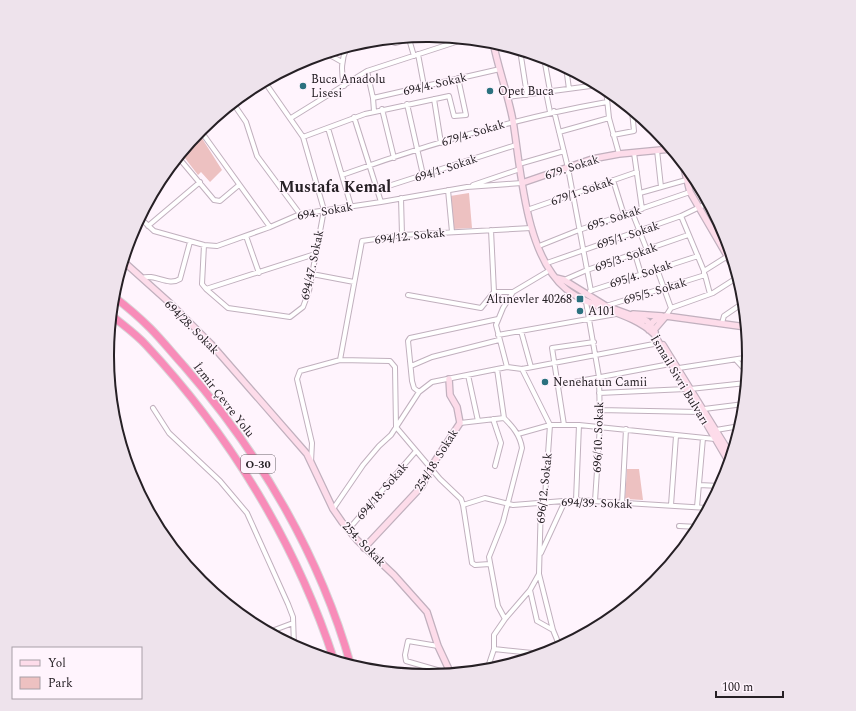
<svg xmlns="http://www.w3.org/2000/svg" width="856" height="711" viewBox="0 0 856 711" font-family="Spectral,serif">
	<rect width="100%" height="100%" fill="#fff4fd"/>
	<path fill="#edc1c1" d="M198,132L222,170L210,182L201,172L198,175L181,153Z
		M469,193L472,228L453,229L450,196Z
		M627,469H639L643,500L625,499Z"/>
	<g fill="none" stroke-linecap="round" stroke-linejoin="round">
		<g stroke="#c1b0be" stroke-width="6">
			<path id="street" d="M383,39L395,43L419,36
				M409,39L414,56
				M494,47L504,45
				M520,50L527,95
				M326,53L342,62
				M418,54L424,86
				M544,58L550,91
				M566,67L569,89
				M367,71L373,98L500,69
				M344,86C341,71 341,60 347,47
				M606,89L609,118L619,154
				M546,92L550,112
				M507,97L598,85
				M373,98L374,111
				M434,99L441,143
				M233,103L246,122L257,156L300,214
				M407,104L423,175
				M382,109L394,158
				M554,111L568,168L591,291
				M354,117L381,202
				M291,118L367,71L465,39
				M328,128L351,206
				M200,130L270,227
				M559,132L609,118
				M613,135L634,131L632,111
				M303,137L365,114L449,96L454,116L466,115L458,78
				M657,150L661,187
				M634,153L642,209
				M178,157L214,200L220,201L239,185
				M519,164L564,151
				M342,175C428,144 517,118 607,102
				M613,180L624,215
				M473,185L520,169
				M376,190L516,145
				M448,190L452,232
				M640,193L686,180
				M401,198L402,235
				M527,210L637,172
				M632,212L647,250
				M681,216L704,271
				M140,218L154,231L204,245L217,246L270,227L300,214L381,202L467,187L522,183
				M148,226L200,182
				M491,230L494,292
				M714,233L722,230
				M246,236L259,273
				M204,245L202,284L206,289L315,254
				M539,246L579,230L690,192
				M635,254L641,274
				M547,263L681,216L708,203
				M657,269L671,308
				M312,274L354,282
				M704,274V271L731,254
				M705,275L710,294
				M142,278C155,273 168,287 180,279L190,242
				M564,280L587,270L688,235
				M206,289L228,308L290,317L303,307L309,291L324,210L303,137L264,81
				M590,291L698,256
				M408,295L481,308L494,292H513
				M586,302L599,377L600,425L595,501
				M606,306L705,275
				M666,316L671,308L713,293L738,277
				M722,323L724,316L743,303
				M521,331L531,367
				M498,335L616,314
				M340,360L362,241L402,235L531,228
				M736,360L747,372
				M411,366L432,357L499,340
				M507,367L496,325L503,308L513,292L550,270
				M679,368L744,358L748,356
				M497,369L504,418
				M468,375L478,421
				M558,385L670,364
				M690,389L746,383
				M419,392L414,388L412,381L408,341L410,338L498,319
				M599,393L686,389
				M153,408L169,433L220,481L247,513L288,604L293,617L294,646
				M704,409L744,404
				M599,410L699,412
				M493,419L501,443L495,466
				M460,423L504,418C513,427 520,435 522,448L503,522L489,557L498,606L505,619
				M564,425L552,348L594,342
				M716,430L740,426
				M518,434L550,425H579L715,439
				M311,462L312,443L297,379L300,371L340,360L390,361L395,367L396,427L440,479L461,499L463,505L472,563L475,565L490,564
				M699,485L720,486
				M576,500L579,425
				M622,504L626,429
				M463,505L485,498L513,505L576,500L708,508
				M671,505L676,436
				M697,507L703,438
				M333,509L363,465L379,446L391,435L419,392L432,382L507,367L522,369L659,343
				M679,526L698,527
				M348,530L416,451
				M541,553L565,501
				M539,574L553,630L560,647
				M530,590L537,621L553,630
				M269,632L293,623
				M438,646L408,641L405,655L406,661L451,674
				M494,649L542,654
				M487,670L494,649V635L505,619L530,590L539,574L541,502L545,497L550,425L522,369"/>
		</g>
		<g stroke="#c1b0be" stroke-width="8">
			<path id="secondary" d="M493,42C498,68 508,94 513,121C521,170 525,255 566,289C592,310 630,311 654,334L729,462
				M683,164L690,192L736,271
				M522,183L592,159L619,154L671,149
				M123,261L172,305L211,344L307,454L333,509L342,522L357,540L394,575L427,612L438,646L451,674
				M556,278L564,280L606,306L647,321L655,332
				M633,314L662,316
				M666,316L654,330H649C651,320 658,318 666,316L746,327
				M663,345L731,455
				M364,548L422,486L431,467L460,423L457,407L450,395L449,379"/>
		</g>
		<g stroke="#d8d7d8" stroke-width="9">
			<path id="highway" d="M113,296C126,306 138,316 150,328C162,340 173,354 184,366C259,452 320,555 351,666
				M111,315C123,325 136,334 146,345C230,435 296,543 334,660"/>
		</g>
		<use href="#street" stroke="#fff" stroke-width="4"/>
		<use href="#secondary" stroke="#fddcea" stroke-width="5.5"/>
		<use href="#highway" stroke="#f88cb9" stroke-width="7"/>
	</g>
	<g fill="#2b717f" stroke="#fff4fd" stroke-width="1.5">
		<circle cx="303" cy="86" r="4"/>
		<circle cx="490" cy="91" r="4"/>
		<rect x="576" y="295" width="8" height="8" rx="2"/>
		<circle cx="580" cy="311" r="4"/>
		<circle cx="545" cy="382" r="4"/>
	</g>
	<g text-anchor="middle" stroke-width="3" stroke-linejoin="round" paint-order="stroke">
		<rect fill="#fff4fd" stroke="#676066" stroke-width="1" x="241" y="455" width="34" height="18" rx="3"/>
		<g font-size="11" font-weight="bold" fill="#262025">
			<text x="258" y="468">O-30</text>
		</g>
		<g font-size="12" fill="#262025" stroke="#fff4fd" text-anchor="start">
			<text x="311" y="83">Buca Anadolu<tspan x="311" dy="14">Lisesi</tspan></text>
			<text x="498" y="95">Opet Buca</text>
			<text x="572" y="303" text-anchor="end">Altınevler 40268</text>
			<text x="588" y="315">A101</text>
			<text x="553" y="386">Nenehatun Camii</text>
		</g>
		<g font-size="12" fill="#262025" stroke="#fff4fd">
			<text transform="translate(435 84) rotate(-13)" y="4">694/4. Sokak</text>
			<text transform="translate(473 133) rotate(-17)" y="4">679/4. Sokak</text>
			<text transform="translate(572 167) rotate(-18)" y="4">679. Sokak</text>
			<text transform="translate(446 168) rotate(-18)" y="4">694/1. Sokak</text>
			<text transform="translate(582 191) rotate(-19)" y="4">679/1. Sokak</text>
			<text transform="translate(325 211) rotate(-10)" y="4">694. Sokak</text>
			<text transform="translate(614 218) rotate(-18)" y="4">695. Sokak</text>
			<text transform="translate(628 235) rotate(-18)" y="4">695/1. Sokak</text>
			<text transform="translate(410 236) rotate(-6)" y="4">694/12. Sokak</text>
			<text transform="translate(626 257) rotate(-19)" y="4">695/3. Sokak</text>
			<text transform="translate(312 265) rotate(-78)" y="4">694/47. Sokak</text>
			<text transform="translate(641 274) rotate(-18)" y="4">695/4. Sokak</text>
			<text transform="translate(655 291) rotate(-17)" y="4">695/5. Sokak</text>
			<text transform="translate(192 327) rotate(45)" y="4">694/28. Sokak</text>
			<text transform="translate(680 380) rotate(59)" y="4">İsmail Sivri Bulvarı</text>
			<text transform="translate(224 400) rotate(52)" y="4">İzmir Çevre Yolu</text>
			<text transform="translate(598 437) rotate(-88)" y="4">696/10. Sokak</text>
			<text transform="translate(436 460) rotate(-58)" y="4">254/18. Sokak</text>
			<text transform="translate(544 488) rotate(-84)" y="4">696/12. Sokak</text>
			<text transform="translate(382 491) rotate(-49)" y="4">694/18. Sokak</text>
			<text transform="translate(597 503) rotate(2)" y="4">694/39. Sokak</text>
			<text transform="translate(364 544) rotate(46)" y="4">254. Sokak</text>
		</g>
		<g font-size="16" font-weight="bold" fill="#262025" stroke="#fff4fd">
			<text x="335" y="192">Mustafa Kemal</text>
		</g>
	</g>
	<path d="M0 0H856V711H0ZM427 42H429A313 313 0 0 1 742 355V356A313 313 0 0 1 429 669H427A313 313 0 0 1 114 356V355A313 313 0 0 1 427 42Z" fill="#eee3ec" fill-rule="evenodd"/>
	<path fill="none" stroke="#262025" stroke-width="2" d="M427 42H429A313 313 0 0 1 742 355V356A313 313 0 0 1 429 669H427A313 313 0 0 1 114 356V355A313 313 0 0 1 427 42Z"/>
	<rect x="12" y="647" width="130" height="52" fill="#fff4fd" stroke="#a89fa7"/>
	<rect x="20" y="660" width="20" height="6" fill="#fddcea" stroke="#a89fa7"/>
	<text x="48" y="667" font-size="12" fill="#262025">Yol</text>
	<rect x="20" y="677" width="20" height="12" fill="#edc1c1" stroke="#a89fa7"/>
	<text x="48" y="687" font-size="12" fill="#262025">Park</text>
	<path d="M716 691v6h67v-6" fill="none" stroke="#262025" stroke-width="2"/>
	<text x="722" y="691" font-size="12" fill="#262025" stroke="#fff4fd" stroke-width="3" paint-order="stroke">100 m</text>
</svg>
